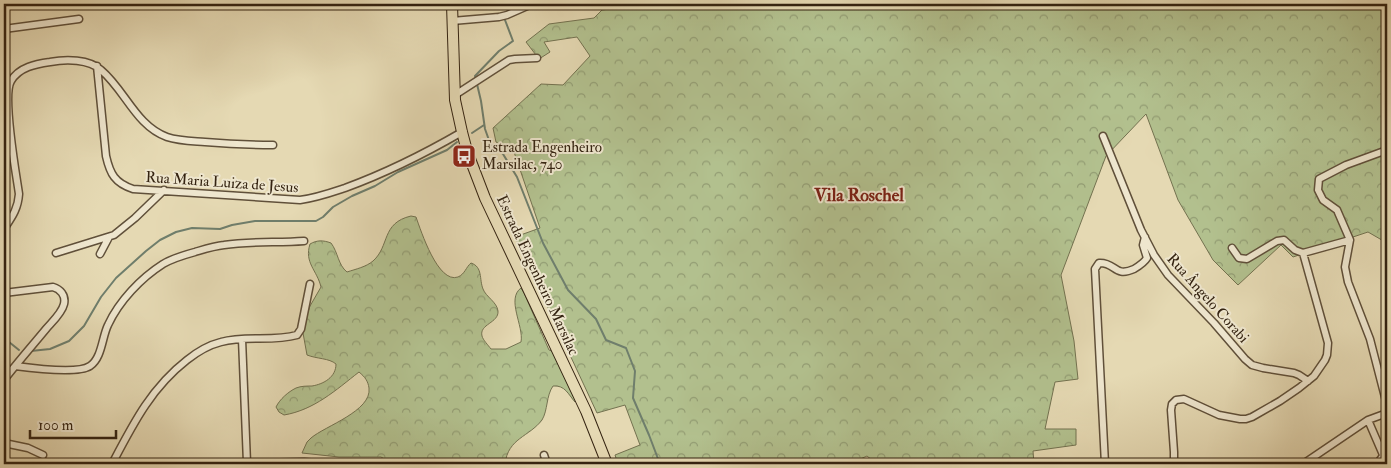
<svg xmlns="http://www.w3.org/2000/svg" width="1391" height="468" viewBox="0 0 1391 468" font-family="'IM FELL Double Pica',serif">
	<defs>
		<pattern id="forest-crowns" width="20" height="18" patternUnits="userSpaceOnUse" patternTransform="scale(1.25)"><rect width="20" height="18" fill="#b2c08e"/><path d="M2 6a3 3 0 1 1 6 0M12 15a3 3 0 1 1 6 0" fill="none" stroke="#929c73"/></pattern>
	</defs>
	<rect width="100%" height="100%" fill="#e5d9b3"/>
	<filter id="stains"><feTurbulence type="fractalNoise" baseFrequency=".004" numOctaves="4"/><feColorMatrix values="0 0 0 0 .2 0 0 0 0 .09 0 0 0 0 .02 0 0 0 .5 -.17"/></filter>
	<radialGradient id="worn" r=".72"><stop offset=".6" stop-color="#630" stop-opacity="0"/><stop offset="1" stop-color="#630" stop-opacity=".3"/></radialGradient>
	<path fill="url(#forest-crowns)" stroke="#737250" d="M649,4H1387V243L1368,232L1293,257L1281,245L1238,285L1213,260L1178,200L1146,114L1106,156L1061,275L1074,341L1078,379L1055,382L1045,429H1076V445L1033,451L1034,464H877L867,456L849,464H618L615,455L640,445L625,405L597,413L515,237L540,228L514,152L496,142L493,128L541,84L563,85L590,56L577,37L544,42L550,52L539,59L526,42L549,24L594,18L602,10Z
		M411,216L416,217C421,231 438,284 458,277C465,274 466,267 471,263C483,267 479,279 483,289C486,297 497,302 498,311C499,323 479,324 482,336C483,340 488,345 491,349H506L521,342C524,326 506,299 521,288L524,293L549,350L555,352L576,397L575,402C568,394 565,385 553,386C546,396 548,410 542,420C529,437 508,438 505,464H393L381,457H339L302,453L307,442L311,438C325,426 372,411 369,388C368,381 365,377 359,372C336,390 314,410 284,415L279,412L276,407C280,399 288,392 296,388C301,386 307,386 312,386C324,384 336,377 336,364C329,358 317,359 307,355L301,322L308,312L310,306L321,287C317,270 304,263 310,244C317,240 323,240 331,243C338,252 338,265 347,272C356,269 366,267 373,261C390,246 381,223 411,216Z"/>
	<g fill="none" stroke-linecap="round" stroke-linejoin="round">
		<path stroke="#6f7e6c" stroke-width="2" d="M505,9V4
			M476,80L475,76L499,51L513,41L505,20
			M477,84L481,101L485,129L490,143L503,154L517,177L543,243L568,290L596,319L606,340L626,348L635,371L633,398L649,435L660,464
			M472,133L484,125
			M4,338L19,350
			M31,351L50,349L69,341L84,326L101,297L116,278L146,251L160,240L176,232L192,228L220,229L232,225L255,221H316L323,217L333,207L352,196L375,186L398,172L447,150L457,142"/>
		<g stroke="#60503a" stroke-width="9">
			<path id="street" d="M452,21L499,17L507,15L532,4
				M4,29L79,19
				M97,66L106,156C110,174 115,183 133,189L300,200C316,198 330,193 345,188C386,173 424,154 462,132
				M455,95L509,60L515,59L537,58
				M1103,136L1141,230L1154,255L1168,275L1214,323L1245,359L1252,365L1263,368L1294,373L1299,375L1308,381
				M4,229C12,217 18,209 19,194C16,173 2,96 11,81C19,67 36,64 50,62C66,59 89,59 101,70C125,90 136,126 167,137C179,141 192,141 205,142C227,144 250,145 273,145
				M1350,240L1345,267L1348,282L1370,339L1387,405
				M1350,240L1337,210L1323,200L1318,190L1319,179L1346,165L1387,150
				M1232,248L1239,258L1247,259L1277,241L1284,240L1295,250L1303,253L1350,240
				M56,253L114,235L135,218L164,190
				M100,254L109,237
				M4,293L53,287C60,289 66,295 64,304C62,313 52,322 46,329C32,346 17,363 4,380
				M242,339L247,463
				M15,366C30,368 78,374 90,366C102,358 102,337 108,325C119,301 141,278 163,264C173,258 184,255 195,252C205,249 214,246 224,245C251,241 278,243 304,241
				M1368,420L1387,464
				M4,443L28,448L43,455
				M544,455L547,464
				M112,464C133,424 151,388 187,360C197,352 209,345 221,342C246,335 273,342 297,335L301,329L310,284
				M205,464L304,462L331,464
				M1105,464L1095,269L1099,263C1116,262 1114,278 1134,269C1139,266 1144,263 1147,258L1143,245L1145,237
				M1174,464V452L1171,410L1172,404L1176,400L1184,399L1219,415L1240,419H1246L1252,417L1280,401L1299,388L1314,376L1325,360L1327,355L1328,343L1303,253
				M1303,464L1368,420L1387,413
				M1377,464L1383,456"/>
		</g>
		<g stroke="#342311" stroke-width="12">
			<path id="primary" d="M452,4L455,100L462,132L467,151L485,198L586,411L607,464"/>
		</g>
		<use href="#street" stroke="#eee6ce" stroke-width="6"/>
		<use href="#primary" stroke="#e5d9b3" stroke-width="10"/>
	</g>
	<defs>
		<g id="bus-square" transform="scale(1.25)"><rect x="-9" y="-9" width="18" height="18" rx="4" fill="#8f2418" stroke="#eee6ce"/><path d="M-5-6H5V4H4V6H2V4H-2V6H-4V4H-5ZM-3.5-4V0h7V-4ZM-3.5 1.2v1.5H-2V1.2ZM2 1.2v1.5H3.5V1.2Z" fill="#fff"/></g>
	</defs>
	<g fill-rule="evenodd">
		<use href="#bus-square" x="464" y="156"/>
	</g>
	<g text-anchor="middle" stroke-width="4" stroke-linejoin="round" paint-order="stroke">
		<g font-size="15" fill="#342311" stroke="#eee6ce" text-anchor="start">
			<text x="482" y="152">Estrada Engenheiro<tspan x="482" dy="17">Marsilac, 740</tspan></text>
		</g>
		<g font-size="15" fill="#342311" stroke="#eee6ce">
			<text transform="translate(222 182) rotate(4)" y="5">Rua Maria Luiza de Jesus</text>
			<text transform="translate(538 275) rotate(65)" y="5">Estrada Engenheiro Marsilac</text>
			<text transform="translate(1208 298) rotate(48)" y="5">Rua Ângelo Corabi</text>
		</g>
		<g font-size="18" font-weight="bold" fill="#7a1f14" stroke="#eee6ce">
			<text x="859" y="201">Vila Roschel</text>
		</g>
	</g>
	<rect width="1391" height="468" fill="none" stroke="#e5d9b3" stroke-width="20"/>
	<rect x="5" y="5" width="1381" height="458" fill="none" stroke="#342311" stroke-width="2.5"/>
	<rect x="10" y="10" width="1371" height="448" fill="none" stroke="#342311"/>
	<path d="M30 430v8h86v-8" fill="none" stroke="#342311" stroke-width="2.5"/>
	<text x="38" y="430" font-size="15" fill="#342311" stroke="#eee6ce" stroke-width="4" paint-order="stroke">100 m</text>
	<rect width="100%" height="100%" filter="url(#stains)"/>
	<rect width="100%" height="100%" fill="url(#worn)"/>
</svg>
